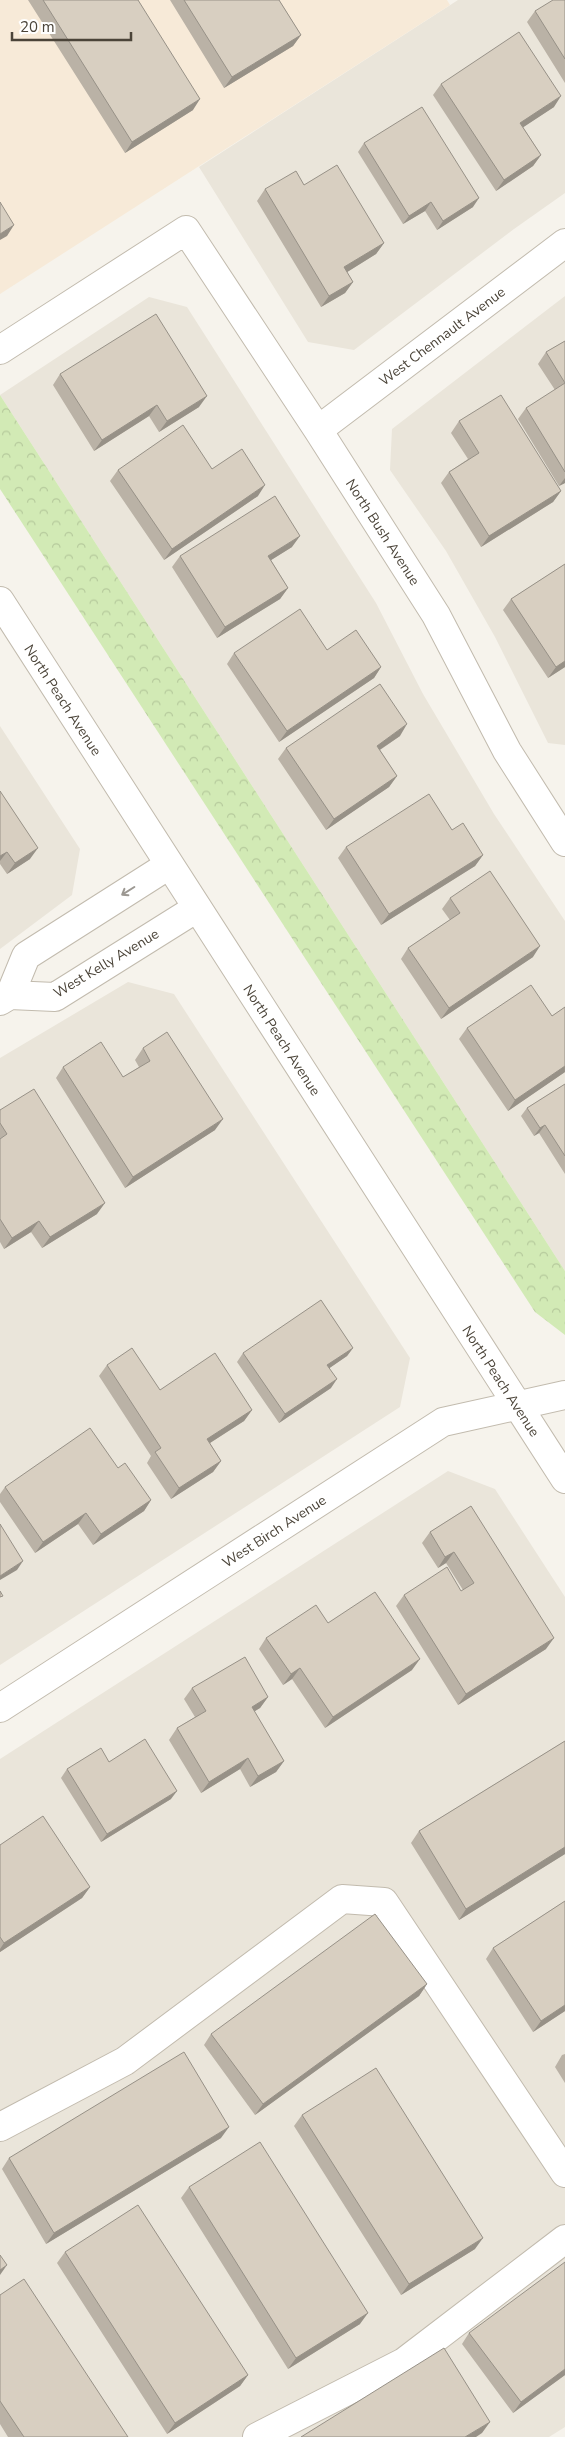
<svg xmlns="http://www.w3.org/2000/svg" width="565" height="2437" viewBox="0 0 565 2437" font-family="'Nunito Sans',sans-serif">
	<defs>
		<pattern id="forest-crowns" width="20" height="18" patternUnits="userSpaceOnUse" patternTransform="scale(1.25)"><rect width="20" height="18" fill="#d2eab5"/><path d="M2 6a3 3 0 1 1 6 0M12 15a3 3 0 1 1 6 0" fill="none" stroke="#b6ca9c"/></pattern>
	</defs>
	<rect width="100%" height="100%" fill="#f6f3ec"/>
	<path fill="#eae5da" d="M458,0H565V193L514,229L354,350L308,342L199,167Z
		M565,296V745L548,743L495,637L446,551L390,470L392,429Z
		M149,297L187,307L376,603L423,694L494,814L565,921V1271L0,395Z
		M0,726L80,849L72,895L0,949Z
		M128,982L174,994L410,1358L400,1407L0,1665V1058Z
		M448,1471L495,1489L565,1597V2427L549,2437H0V1759Z"/>
	<path fill="#f7ead8" d="M0,0H447L450,5L0,294Z"/>
	<path fill="url(#forest-crowns)" d="M0,395L565,1271V1335L535,1312L0,489Z"/>
	<g fill="none" stroke-linecap="round" stroke-linejoin="round">
		<g stroke="#c2bbae" stroke-width="30">
			<path id="minor" d="M0,350L186,230L318,430L436,615L507,751L565,842
				M318,430L565,243
				M10,995L55,997L197,908
				M0,1001L10,995L26,956L169,865
				M0,1708L443,1422L565,1395
				M0,2127L125,2061L342,1899L384,1902L565,2173
				M257,2437L404,2362L565,2239"/>
		</g>
		<g stroke="#c2bbae" stroke-width="30">
			<path id="tertiary" d="M0,601L565,1479"/>
		</g>
		<use href="#minor" stroke="#fff" stroke-width="28"/>
		<use href="#tertiary" stroke="#fff" stroke-width="28"/>
	</g>
	<path fill="#bab2a6" d="M28,0H138L193,110L125,153Z
		M170,0H279L301,35L293,46L224,88Z
		M565,0V83L527,22L535,11Z
		M441,84L554,107L523,127L541,155L533,166L496,191L433,95Z
		M364,143L473,207L437,230L425,211L403,224L358,152Z
		M304,185L384,243L376,254L347,272L353,282L345,293L321,307L257,201L265,189Z
		M565,341V483L559,486L518,419L526,408L555,390L538,364L546,352Z
		M60,374L199,407L159,432L149,416L94,451L53,385Z
		M459,421L561,491L553,502L481,547L441,483L449,472L468,459L451,433Z
		M212,469L258,496L164,560L110,481L118,470Z
		M292,547L271,560L288,588L280,599L217,638L172,567L180,556Z
		M565,564V667L548,678L503,610L511,599Z
		M234,653L381,667L374,678L279,742L227,664Z
		M400,736L380,750L397,776L389,787L326,830L278,759L286,748Z
		M0,791L30,859L7,874L0,864Z
		M452,830L483,855L475,866L381,925L338,858L346,847Z
		M450,898L533,957L441,1019L401,959L408,948L450,920L442,909Z
		M565,1007V1072L508,1111L459,1039L467,1028L552,1016Z
		M143,1048L215,1130L125,1188L56,1078L63,1067L123,1077L139,1067L135,1060Z
		M565,1084V1174L539,1133L534,1136L521,1116L527,1108Z
		M0,1110L97,1214L42,1248L31,1232L4,1249L0,1242Z
		M353,1348L347,1356L329,1368L331,1388L279,1423L237,1362L243,1353Z
		M107,1365L160,1390L252,1410L244,1421L210,1443L221,1461L213,1472L171,1499L147,1463L151,1456L99,1376Z
		M118,1468L151,1500L144,1511L93,1545L78,1524L35,1553L0,1502V1494L5,1487Z
		M471,1506L546,1649L458,1705L396,1606L404,1595L461,1591L463,1590L446,1563L438,1568L422,1543L430,1532Z
		M328,1623L412,1670L325,1728L292,1679L283,1685L259,1649L266,1638Z
		M192,1688L268,1697L260,1708L254,1711L284,1761L276,1772L250,1787L240,1769L201,1793L169,1740L177,1728L195,1717L184,1699Z
		M565,1741V1854L459,1920L411,1843L419,1831Z
		M109,1762L171,1799L101,1842L61,1778L67,1769Z
		M0,1845L90,1887L82,1898L0,1952Z
		M565,1901V2011L533,2032L486,1959L493,1948Z
		M427,1984L419,1996L255,2115L204,2045L211,2034Z
		M565,2054V2083L555,2067L562,2055Z
		M302,2115L475,2249L401,2295L294,2126Z
		M221,2138L46,2244L2,2169L9,2158Z
		M189,2187L360,2324L288,2369L181,2198Z
		M65,2252L248,2375L240,2386L167,2434L57,2263Z
		M0,2295L128,2437H8L0,2424Z
		M469,2333L565,2375L513,2413L462,2344Z"/>
	<path fill="#979187" d="M301,35L293,46L224,88L232,77Z
		M561,96L554,107L513,134L520,123Z
		M200,99L193,110L125,153L132,142Z
		M541,155L533,166L496,191L504,180Z
		M479,198L473,207L437,230L443,221Z
		M431,202L425,211L403,224L409,216Z
		M14,225L7,236L0,240V234Z
		M384,243L376,254L336,279L344,267Z
		M353,282L345,293L321,307L329,296Z
		M207,396L199,407L159,432L167,421Z
		M157,405L149,416L94,451L102,440Z
		M565,478V483L559,486Z
		M265,485L258,496L164,560L172,549Z
		M561,491L553,502L481,547L489,536Z
		M300,536L292,547L260,567L268,556Z
		M288,588L280,599L217,638L225,627Z
		M565,661V667L548,678L556,667Z
		M381,667L374,678L279,742L287,731Z
		M407,724L400,736L369,757L377,746Z
		M397,776L389,787L326,830L334,819Z
		M38,848L30,859L7,874L15,863Z
		M7,852L0,861V856Z
		M483,855L475,866L381,925L389,914Z
		M540,946L533,957L441,1019L449,1008Z
		M565,1066V1072L508,1111L515,1100Z
		M223,1119L215,1130L125,1188L133,1177Z
		M545,1125L539,1133L534,1136L540,1128Z
		M105,1203L97,1214L42,1248L50,1237Z
		M39,1221L31,1232L4,1249L12,1238Z
		M353,1348L347,1356L321,1374L327,1365Z
		M337,1379L331,1388L279,1423L285,1414Z
		M252,1410L244,1421L199,1450L207,1439Z
		M221,1461L213,1472L171,1499L179,1488Z
		M151,1500L144,1511L93,1545L101,1534Z
		M86,1513L78,1524L35,1553L43,1542Z
		M454,1552L446,1563L438,1568L445,1557Z
		M23,1561L17,1570L0,1580V1576Z
		M554,1638L546,1649L458,1705L466,1694Z
		M420,1659L412,1670L325,1728L333,1717Z
		M300,1668L292,1679L283,1685L291,1674Z
		M268,1697L260,1708L244,1718L252,1707Z
		M248,1758L240,1769L201,1793L209,1782Z
		M284,1761L276,1772L250,1787L258,1776Z
		M177,1791L171,1799L101,1842L107,1834Z
		M565,1847V1854L459,1920L466,1909Z
		M90,1887L82,1898L0,1952V1949L4,1943Z
		M427,1984L419,1996L255,2115L263,2104Z
		M565,2005V2011L533,2032L541,2021Z
		M229,2127L221,2138L46,2244L54,2233Z
		M483,2238L475,2249L401,2295L409,2284Z
		M7,2265L0,2275V2270Z
		M368,2313L360,2324L288,2369L296,2358Z
		M565,2369V2375L513,2413L521,2402Z
		M248,2375L240,2386L167,2434L175,2423Z
		M490,2422L482,2433L476,2437H465Z"/>
	<path fill="#d8cfc1" stroke="#979187" d="M43,0H138L200,99L132,142Z
		M184,0H279L301,35L232,77Z
		M553,0H565V59L535,11Z
		M519,32L561,96L520,123L541,155L504,180L441,84Z
		M422,107L479,198L443,221L431,202L409,216L364,143Z
		M337,165L384,243L344,267L353,282L329,296L265,189L296,171L304,185Z
		M0,202L14,225L0,234Z
		M156,314L207,396L167,421L157,405L102,440L60,374Z
		M565,341V383L546,352Z
		M565,383V472L526,408Z
		M501,395L561,491L489,536L449,472L479,453L459,421Z
		M183,425L212,469L242,449L265,485L172,549L118,470Z
		M275,496L300,536L268,556L288,588L225,627L180,556Z
		M565,564V661L556,667L511,599Z
		M300,609L327,650L356,630L381,667L287,731L234,653Z
		M380,684L407,724L377,746L397,776L334,819L286,748Z
		M0,791L38,848L15,863L7,852L0,856Z
		M429,794L452,830L463,823L483,855L389,914L346,847Z
		M490,871L540,946L449,1008L408,948L460,913L450,898Z
		M531,985L552,1016L565,1007V1066L515,1100L467,1028Z
		M167,1032L223,1119L133,1177L63,1067L101,1042L123,1077L150,1061L143,1048Z
		M565,1084V1156L545,1125L540,1128L527,1108Z
		M34,1089L105,1203L50,1237L39,1221L12,1238L0,1219V1139L7,1134L0,1123V1110Z
		M321,1300L353,1348L327,1365L337,1379L285,1414L243,1353Z
		M132,1348L160,1390L215,1353L252,1410L207,1439L221,1461L179,1488L155,1452L161,1448L107,1365Z
		M90,1428L118,1468L125,1463L151,1500L101,1534L86,1513L43,1542L5,1487Z
		M471,1506L554,1638L466,1694L404,1595L447,1567L461,1591L474,1583L454,1552L445,1557L430,1532Z
		M0,1524L23,1561L0,1576Z
		M0,1591L3,1596L0,1597Z
		M375,1592L420,1659L333,1717L300,1668L291,1674L266,1638L316,1605L328,1623Z
		M245,1657L268,1697L252,1707L284,1761L258,1776L248,1758L209,1782L177,1728L206,1711L192,1688Z
		M145,1739L177,1791L107,1834L67,1769L101,1748L109,1762Z
		M565,1741V1847L466,1909L419,1831Z
		M43,1816L90,1887L4,1943L0,1937V1845Z
		M565,1901V2005L541,2021L493,1948Z
		M375,1914L427,1984L263,2104L211,2034Z
		M184,2052L229,2127L54,2233L9,2158Z
		M376,2068L483,2238L409,2284L302,2115Z
		M260,2142L368,2313L296,2358L189,2187Z
		M138,2205L248,2375L175,2423L65,2252Z
		M0,2255L7,2265L0,2270Z
		M565,2262V2369L521,2402L469,2333Z
		M24,2279L128,2437H24L0,2401V2295Z
		M444,2348L490,2422L465,2437H301Z"/>
	<defs><path id="oneway-shaft" d="M-6 0H5M1.5-3L5.5 0L1.5 3" fill="none" stroke-width="1.6" stroke-linecap="round" stroke-linejoin="round" transform="scale(1.25)"/></defs>
	<use stroke="#9c9892" href="#oneway-shaft" transform="translate(128 891) rotate(148)"/>
	<g text-anchor="middle" stroke-width="4.5" stroke-linejoin="round" paint-order="stroke">
		<g font-size="14" fill="#4b4439" stroke="#fff">
			<text transform="translate(442 336) rotate(-37)" y="5">West Chennault Avenue</text>
			<text transform="translate(383 532) rotate(57)" y="5">North Bush Avenue</text>
			<text transform="translate(63 700) rotate(57)" y="5">North Peach Avenue</text>
			<text transform="translate(106 963) rotate(-31)" y="5">West Kelly Avenue</text>
			<text transform="translate(282 1040) rotate(57)" y="5">North Peach Avenue</text>
			<text transform="translate(501 1381) rotate(57)" y="5">North Peach Avenue</text>
			<text transform="translate(274 1531) rotate(-33)" y="5">West Birch Avenue</text>
		</g>
	</g>
	<path d="M12 32v8h119v-8" fill="none" stroke="#4b4439" stroke-width="2.5"/>
	<text x="20" y="32" font-size="15" fill="#4b4439" stroke="#ffffff" stroke-width="4" paint-order="stroke">20 m</text>
</svg>
